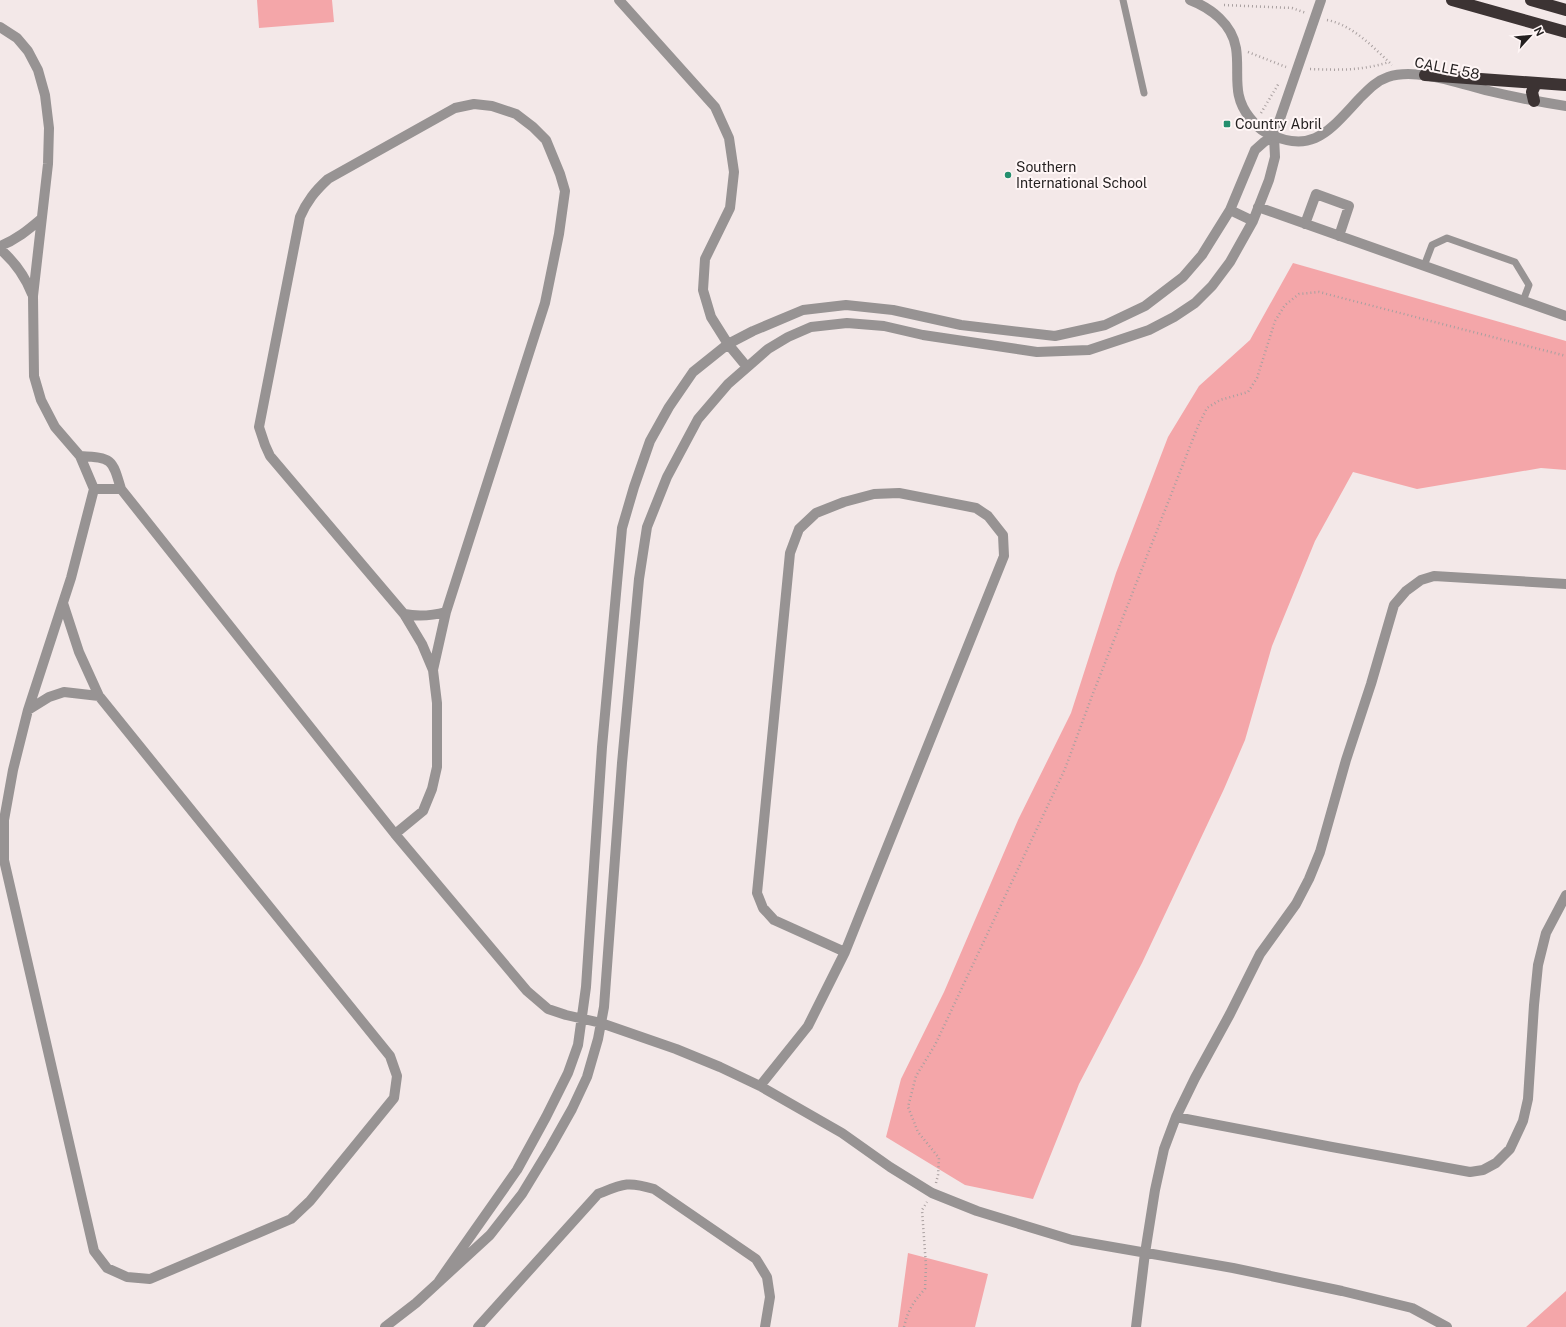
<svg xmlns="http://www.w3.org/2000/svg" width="1566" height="1327" viewBox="0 0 1566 1327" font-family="'Public Sans',sans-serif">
	<rect width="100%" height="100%" fill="#f3e8e8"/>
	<path fill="#f4a6a9" d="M257,0H332L334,22L259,28Z
		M1293,263L1566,341V470L1541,468L1417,489L1353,472L1315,541L1272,646L1245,740L1224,789L1142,963L1079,1084L1033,1199L965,1185L886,1137L901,1079L944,992L1018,820L1071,713L1116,573L1168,437L1199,386L1250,340Z
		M908,1253L988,1274L975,1327H898Z
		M1566,1291V1327H1526Z"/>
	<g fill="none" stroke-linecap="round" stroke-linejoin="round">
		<path stroke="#a9a0a0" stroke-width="2.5" stroke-dasharray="1 3" stroke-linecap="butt" d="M1224,5L1292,8L1306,13
			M1327,20C1353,25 1374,48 1392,65
			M1248,52L1286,67
			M1310,69C1338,70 1361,71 1389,62
			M1261,113L1279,83
			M936,1183L938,1175L939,1158L918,1132L908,1107L916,1076L935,1045L1065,769L1092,696L1198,426L1207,408L1220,400L1248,392L1257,378L1275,321L1285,305L1299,294L1319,292L1566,356
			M904,1327C908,1310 913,1302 925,1289L926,1266L922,1210L927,1202"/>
		<path stroke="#979393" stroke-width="7" d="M1123,0L1144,93
			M1424,266L1432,245L1447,238L1515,262L1529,285L1523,301"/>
		<path stroke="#979393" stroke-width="10" d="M619,0L715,107L729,138L734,172L730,208L705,259L703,290L711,317L728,344L747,367
			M0,27L17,38L28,51L38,70L45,95L49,128L48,164L33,296L34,376L41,400L55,427L80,456L94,489L71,578L28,710L13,770L4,820V860L94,1251L107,1268L127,1277L150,1279L291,1219L310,1201L394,1098L397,1076L390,1056L99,696L79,652L63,603
			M1258,207L1566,316
			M1230,210L1253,221
			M1305,224L1316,194L1349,206L1339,236
			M0,246C16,240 28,230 41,219
			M0,249C15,262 25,276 32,294
			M80,456C112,458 112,458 121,489L395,834L527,991L548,1009L566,1015L601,1023L676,1049L720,1067L760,1086L842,1133L890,1167L932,1193L977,1211L1072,1240L1233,1268L1342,1291L1412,1308L1447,1327
			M94,489H121
			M404,614C419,617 431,616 446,612
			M28,710L49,697L64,692L99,696
			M395,834L423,811L432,789L437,767V703L433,670L422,644L404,614L270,456L265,445L259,427L300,217C307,201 315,191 328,179L455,108L474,104L492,106L516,114L533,127L546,140L560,174L565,191L559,234L545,303L446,612L433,670
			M760,1086L808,1026L845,952L1004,556L1003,535L988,516L976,508L899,493L874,494L844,502L816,513L799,529L790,553L757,893L763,908L774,920L845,952
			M1176,1117L1332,1147L1470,1172L1483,1170L1496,1163L1510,1149L1523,1121L1528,1099L1534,1005L1538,965L1546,933L1566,895
			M385,1327L416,1303L490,1235L522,1194L550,1148L572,1109L587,1077L598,1039L604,1007L622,763L639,579L647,527L667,477L698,419L728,384L768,349L788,337L811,327L847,323L884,326L923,335L1037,352L1089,350L1149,330L1174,317L1195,303L1212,286L1230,262L1253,221L1269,180L1275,157L1274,136L1264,142L1255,150L1230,210L1202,255L1183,277L1145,306L1105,325L1055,336L961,325L893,310L846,305L803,310L753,331L728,344L693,372L669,407L650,441L634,487L622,528L602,747L586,987L578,1045L568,1073L546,1117L517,1170L439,1281
			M478,1327L598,1194C623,1184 627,1181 654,1189L756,1259L767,1277L770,1297L765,1327
			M1136,1327L1145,1253L1155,1190L1164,1149L1176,1117L1195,1078L1230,1014L1260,954L1296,904L1309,879L1320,852L1346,760L1371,684L1394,605L1406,591L1421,580L1434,576L1566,584"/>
		<path stroke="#979393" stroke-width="10" d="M1190,0C1211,8 1232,24 1236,48C1240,74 1231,95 1250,118C1254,123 1259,129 1265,132C1312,156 1329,131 1359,99C1368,90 1376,81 1388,77C1416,67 1460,84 1489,91C1514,97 1540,102 1566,106
			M1274,136L1321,0"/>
		<path stroke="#3c3333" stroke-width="12" d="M1452,0L1566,32
			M1531,0L1566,10
			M1425,75L1566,85
			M1534,101L1532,92L1536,83"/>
	</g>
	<g fill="#248f6e" stroke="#fff6f6" stroke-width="1.5">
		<rect x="1223" y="120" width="8" height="8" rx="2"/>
		<circle cx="1008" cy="175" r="4"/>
	</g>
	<g text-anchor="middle" stroke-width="4" stroke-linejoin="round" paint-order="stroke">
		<g font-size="14" fill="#231f1f" stroke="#fff6f6">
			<text transform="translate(1447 68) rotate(11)" y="5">CALLE 58</text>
		</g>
		<g font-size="14" fill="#231f1f" stroke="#fff6f6" text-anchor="start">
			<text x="1235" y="129">Country Abril</text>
			<text x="1016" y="172">Southern<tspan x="1016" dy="16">International School</tspan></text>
		</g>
	</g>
	<g transform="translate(1530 36) rotate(63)" stroke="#fff6f6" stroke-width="3" paint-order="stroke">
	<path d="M0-3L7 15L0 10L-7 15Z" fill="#231f1f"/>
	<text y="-6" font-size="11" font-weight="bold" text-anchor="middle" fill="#231f1f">N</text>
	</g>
</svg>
